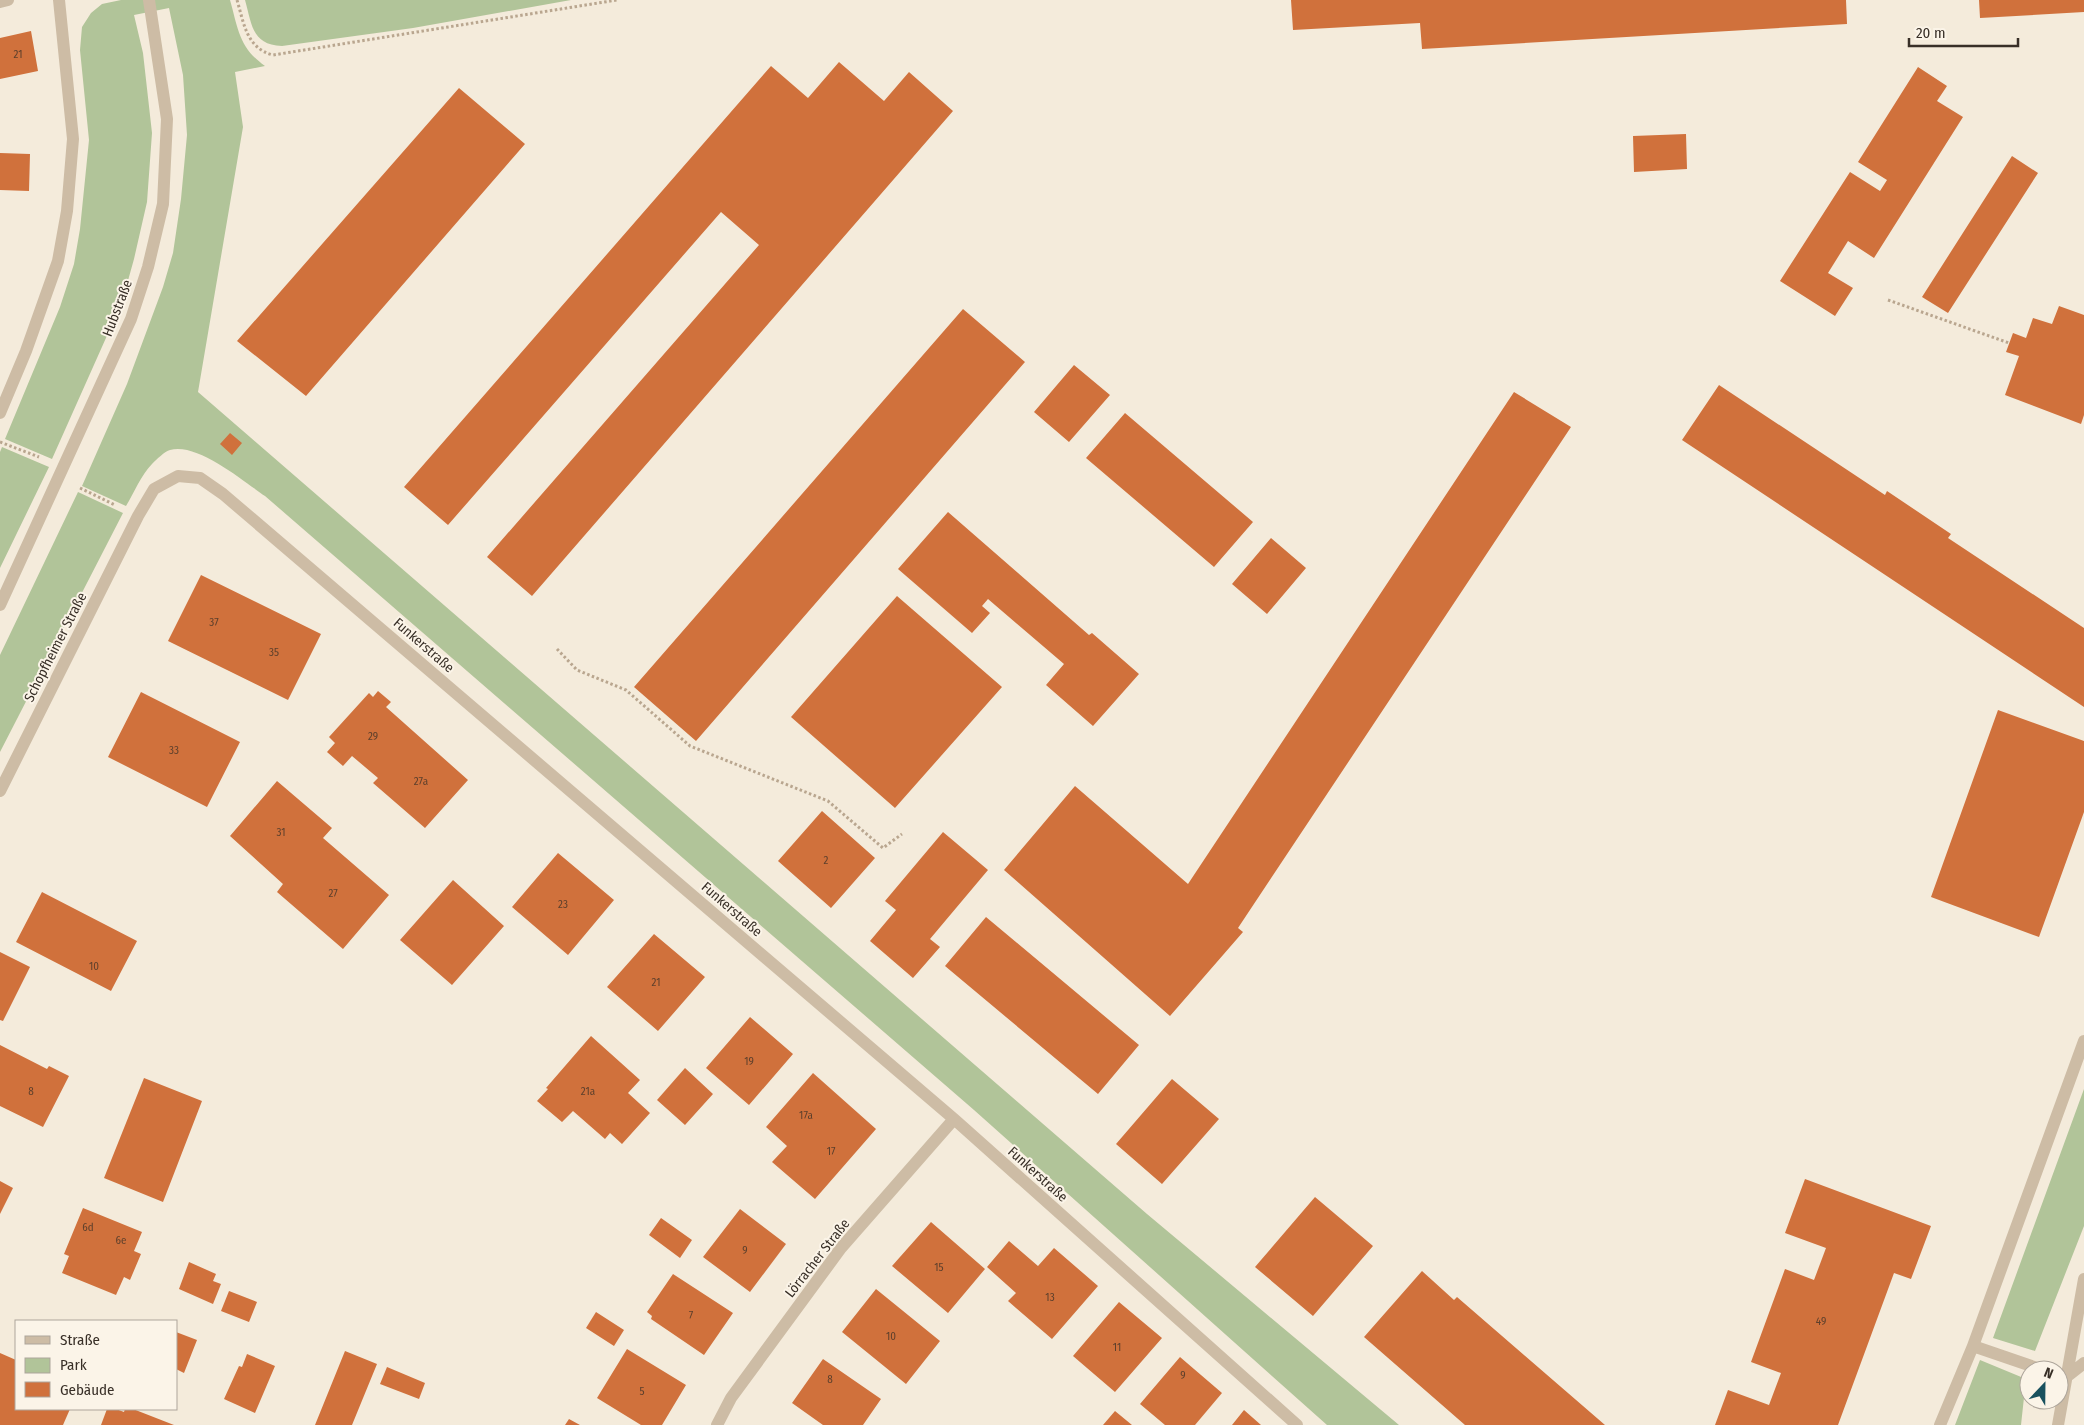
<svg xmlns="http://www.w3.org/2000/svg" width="2084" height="1425" viewBox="0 0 2084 1425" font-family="'Fira Sans Condensed',sans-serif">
	<rect width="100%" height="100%" fill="#f4ebdb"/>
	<path fill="#b1c499" d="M121,0H230C238,28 239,48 265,66L235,72L243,127L198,392L1147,1214L1399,1425H1327L974,1110L265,496C243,481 197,442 170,450C165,451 156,460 152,464C141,475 134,493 126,506L82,486L127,384L163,287L173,253L181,199L187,135L183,75L169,8L134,15L143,53L152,133L147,202L134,259L122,302L52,459L5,439L60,307L74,264L80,229L89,140L80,50L82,27L91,13L102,4Z
		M245,0H571L413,28L282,46C252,45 252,25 245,0Z
		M2,447L49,467L0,568V452Z
		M78,492L123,513L0,752V655Z
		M2084,1089V1226L2035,1351L1993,1338Z
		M1980,1360L2026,1379L2021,1425H1955Z"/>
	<path fill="#d0713c" d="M1291,0H1846L1847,24L1422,49L1420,23L1293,30Z
		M1979,0H2084V12L1980,18Z
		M31,31L38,71L0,79V38Z
		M839,62L884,101L909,72L953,111L532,596L487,557L759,245L721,212L448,525L404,487L771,66L808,98Z
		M1918,67L1947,86L1937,101L1963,117L1874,258L1848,241L1828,273L1853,288L1835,316L1780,281L1850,172L1880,191L1887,180L1858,162Z
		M459,88L525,144L306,396L237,341Z
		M1686,134L1687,169L1634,172L1633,136Z
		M0,153L30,154L29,191L0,190Z
		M2012,156L2038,173L1948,313L1922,297Z
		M2059,306L2084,315V415L2081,424L2005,395L2019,356L2006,352L2013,333L2026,338L2033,318L2052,324Z
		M963,309L1025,362L696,741L634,687Z
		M1074,365L1110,395L1069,442L1034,412Z
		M1719,385L1885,495L1887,491L1951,534L1948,538L2084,628V707L1682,440Z
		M1514,392L1571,427L1238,928L1243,932L1170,1016L1004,870L1075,786L1188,884Z
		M1125,413L1253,522L1214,567L1086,458Z
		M230,433L242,443L232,455L220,444Z
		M948,512L1089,635L1092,633L1139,674L1093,726L1046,685L1064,664L988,599L982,606L990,613L972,633L898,569Z
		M1271,538L1306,568L1267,614L1232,584Z
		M201,575L321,634L288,700L168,641Z
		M897,596L1002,687L895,808L791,717Z
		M378,691L391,702L386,707L468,780L425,828L373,783L378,778L352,756L343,766L327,752L335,743L329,737L369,693L373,697Z
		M141,692L240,742L207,807L108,757Z
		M1998,710L2084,741V812L2039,937L1931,897Z
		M277,781L332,828L323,838L389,895L343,949L277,892L283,884L230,836Z
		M822,811L875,858L831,908L778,861Z
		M943,832L988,870L930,939L940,947L913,978L870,941L896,910L885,901Z
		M558,853L614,900L568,955L512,907Z
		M453,880L504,926L452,985L400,940Z
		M42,892L137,941L111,991L16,942Z
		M986,917L1139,1045L1098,1094L945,966Z
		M654,934L705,977L658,1031L607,987Z
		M0,952L30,967L3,1021L0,1020Z
		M750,1017L793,1054L749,1105L706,1068Z
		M591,1036L640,1080L628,1093L650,1113L622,1144L610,1133L605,1139L573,1111L562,1122L537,1101L548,1089L546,1088Z
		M0,1045L47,1069L49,1066L69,1076L43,1127L0,1106Z
		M685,1068L713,1094L685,1125L657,1100Z
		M813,1073L876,1129L815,1199L772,1162L787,1146L766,1127Z
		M144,1078L202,1101L163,1202L104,1178Z
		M1172,1079L1219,1119L1162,1184L1116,1144Z
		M1805,1179L1931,1226L1911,1279L1894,1273L1838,1425H1715L1728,1390L1769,1405L1781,1373L1751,1362L1785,1269L1814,1280L1826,1248L1785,1233Z
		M0,1181L13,1188L0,1214Z
		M1315,1197L1373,1246L1313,1316L1255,1267Z
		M83,1208L142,1232L134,1251L141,1254L130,1280L124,1277L116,1295L62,1273L69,1256L64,1254Z
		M740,1209L786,1244L750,1292L703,1257Z
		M661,1218L692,1240L680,1258L649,1235Z
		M931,1222L985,1269L948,1313L892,1266Z
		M1009,1241L1038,1266L1054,1248L1098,1286L1052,1339L1008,1301L1016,1293L987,1267Z
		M189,1262L216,1274L213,1281L221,1284L213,1304L179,1289Z
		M1422,1271L1454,1300L1457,1297L1605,1425H1465L1364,1337Z
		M673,1274L733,1313L704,1355L651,1319L652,1316L647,1312Z
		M876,1289L940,1341L906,1384L842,1332Z
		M229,1291L257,1302L249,1322L221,1311Z
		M1119,1302L1162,1338L1115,1392L1073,1356Z
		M596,1312L624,1330L614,1346L586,1328Z
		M176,1332L197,1340L184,1373L176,1369Z
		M627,1349L686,1385L662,1425H641L597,1398Z
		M345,1351L377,1364L352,1425H315Z
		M0,1353L16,1360V1409H70L63,1425H0Z
		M247,1354L275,1366L255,1413L224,1399L239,1366L242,1367Z
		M1180,1357L1222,1393L1195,1425H1165L1140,1404Z
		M823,1359L881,1399L863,1425H823L792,1403Z
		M387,1367L425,1383L419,1399L380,1384Z
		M107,1409H116L124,1412L125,1409H133L174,1425H101Z
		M1244,1410L1261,1425H1232Z
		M1115,1411L1132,1425H1103Z
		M569,1419L580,1425H565Z"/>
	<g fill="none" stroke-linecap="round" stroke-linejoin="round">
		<path stroke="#b9a68f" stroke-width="3" stroke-dasharray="2.5 2.5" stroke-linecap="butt" d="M237,0C244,23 246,48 273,55L617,0
			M1888,300L2009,343
			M0,442L39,457
			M80,488L115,505
			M557,649L577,670L626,690L690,746L828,801L883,848L902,834"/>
		<path stroke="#cdbca5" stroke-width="12" d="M0,2L8,0
			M0,413L26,351L58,261L67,211L73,139L59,0
			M0,605L131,319L148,267L163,204L167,119L149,0
			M0,791L138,516L154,489L178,476L200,478L223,494L954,1119L1297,1425
			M1973,1346L2043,1370
			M2065,1378L2084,1363
			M717,1425L731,1398L841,1248L954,1119
			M1940,1425L1973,1346L2084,1041
			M2058,1425L2084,1279"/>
	</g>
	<g text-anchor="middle" stroke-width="4" stroke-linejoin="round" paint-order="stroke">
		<g font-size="11" fill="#5e402c">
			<text x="18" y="58">21</text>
			<text x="214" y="626">37</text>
			<text x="274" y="656">35</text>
			<text x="373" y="740">29</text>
			<text x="174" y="754">33</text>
			<text x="421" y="785">27a</text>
			<text x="281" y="836">31</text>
			<text x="826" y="864">2</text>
			<text x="333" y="897">27</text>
			<text x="563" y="908">23</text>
			<text x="94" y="970">10</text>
			<text x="656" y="986">21</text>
			<text x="749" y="1065">19</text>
			<text x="31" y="1095">8</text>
			<text x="588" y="1095">21a</text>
			<text x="806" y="1119">17a</text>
			<text x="831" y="1155">17</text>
			<text x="88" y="1231">6d</text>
			<text x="121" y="1244">6e</text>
			<text x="745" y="1254">9</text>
			<text x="939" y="1271">15</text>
			<text x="1050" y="1301">13</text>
			<text x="691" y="1319">7</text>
			<text x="1821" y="1325">49</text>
			<text x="891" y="1340">10</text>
			<text x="1117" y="1351">11</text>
			<text x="1183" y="1379">9</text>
			<text x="830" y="1383">8</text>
			<text x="642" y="1395">5</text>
		</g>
		<g font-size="14" fill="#382f27" stroke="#fbf4e8">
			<text transform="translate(117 308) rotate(-69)" y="5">Hubstraße</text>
			<text transform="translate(424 645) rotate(41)" y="5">Funkerstraße</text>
			<text transform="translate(55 647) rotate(-63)" y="5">Schopfheimer Straße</text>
			<text transform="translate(732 909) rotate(41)" y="5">Funkerstraße</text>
			<text transform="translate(1038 1174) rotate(42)" y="5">Funkerstraße</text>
			<text transform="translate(817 1258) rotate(-52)" y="5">Lörracher Straße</text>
		</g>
	</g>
	<rect x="15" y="1320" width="162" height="90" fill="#fbf4e8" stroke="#ada59b"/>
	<rect x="25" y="1336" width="25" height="8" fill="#cdbca5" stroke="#ada59b"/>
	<text x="60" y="1345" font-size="15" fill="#382f27">Straße</text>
	<rect x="25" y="1358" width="25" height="15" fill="#b1c499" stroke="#ada59b"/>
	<text x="60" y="1370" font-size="15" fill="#382f27">Park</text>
	<rect x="25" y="1382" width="25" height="15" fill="#d0713c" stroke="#ada59b"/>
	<text x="60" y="1395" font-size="15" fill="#382f27">Gebäude</text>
	<g transform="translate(2044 1385) rotate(22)"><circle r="24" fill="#fbf4e8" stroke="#ada59b"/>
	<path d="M0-4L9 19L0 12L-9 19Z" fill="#19515e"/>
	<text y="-8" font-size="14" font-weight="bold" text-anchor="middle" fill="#382f27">N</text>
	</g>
	<path d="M1909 38v8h109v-8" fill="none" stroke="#382f27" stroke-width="2.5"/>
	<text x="1916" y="38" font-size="15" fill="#382f27" stroke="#fbf4e8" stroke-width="4" paint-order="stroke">20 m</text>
</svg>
